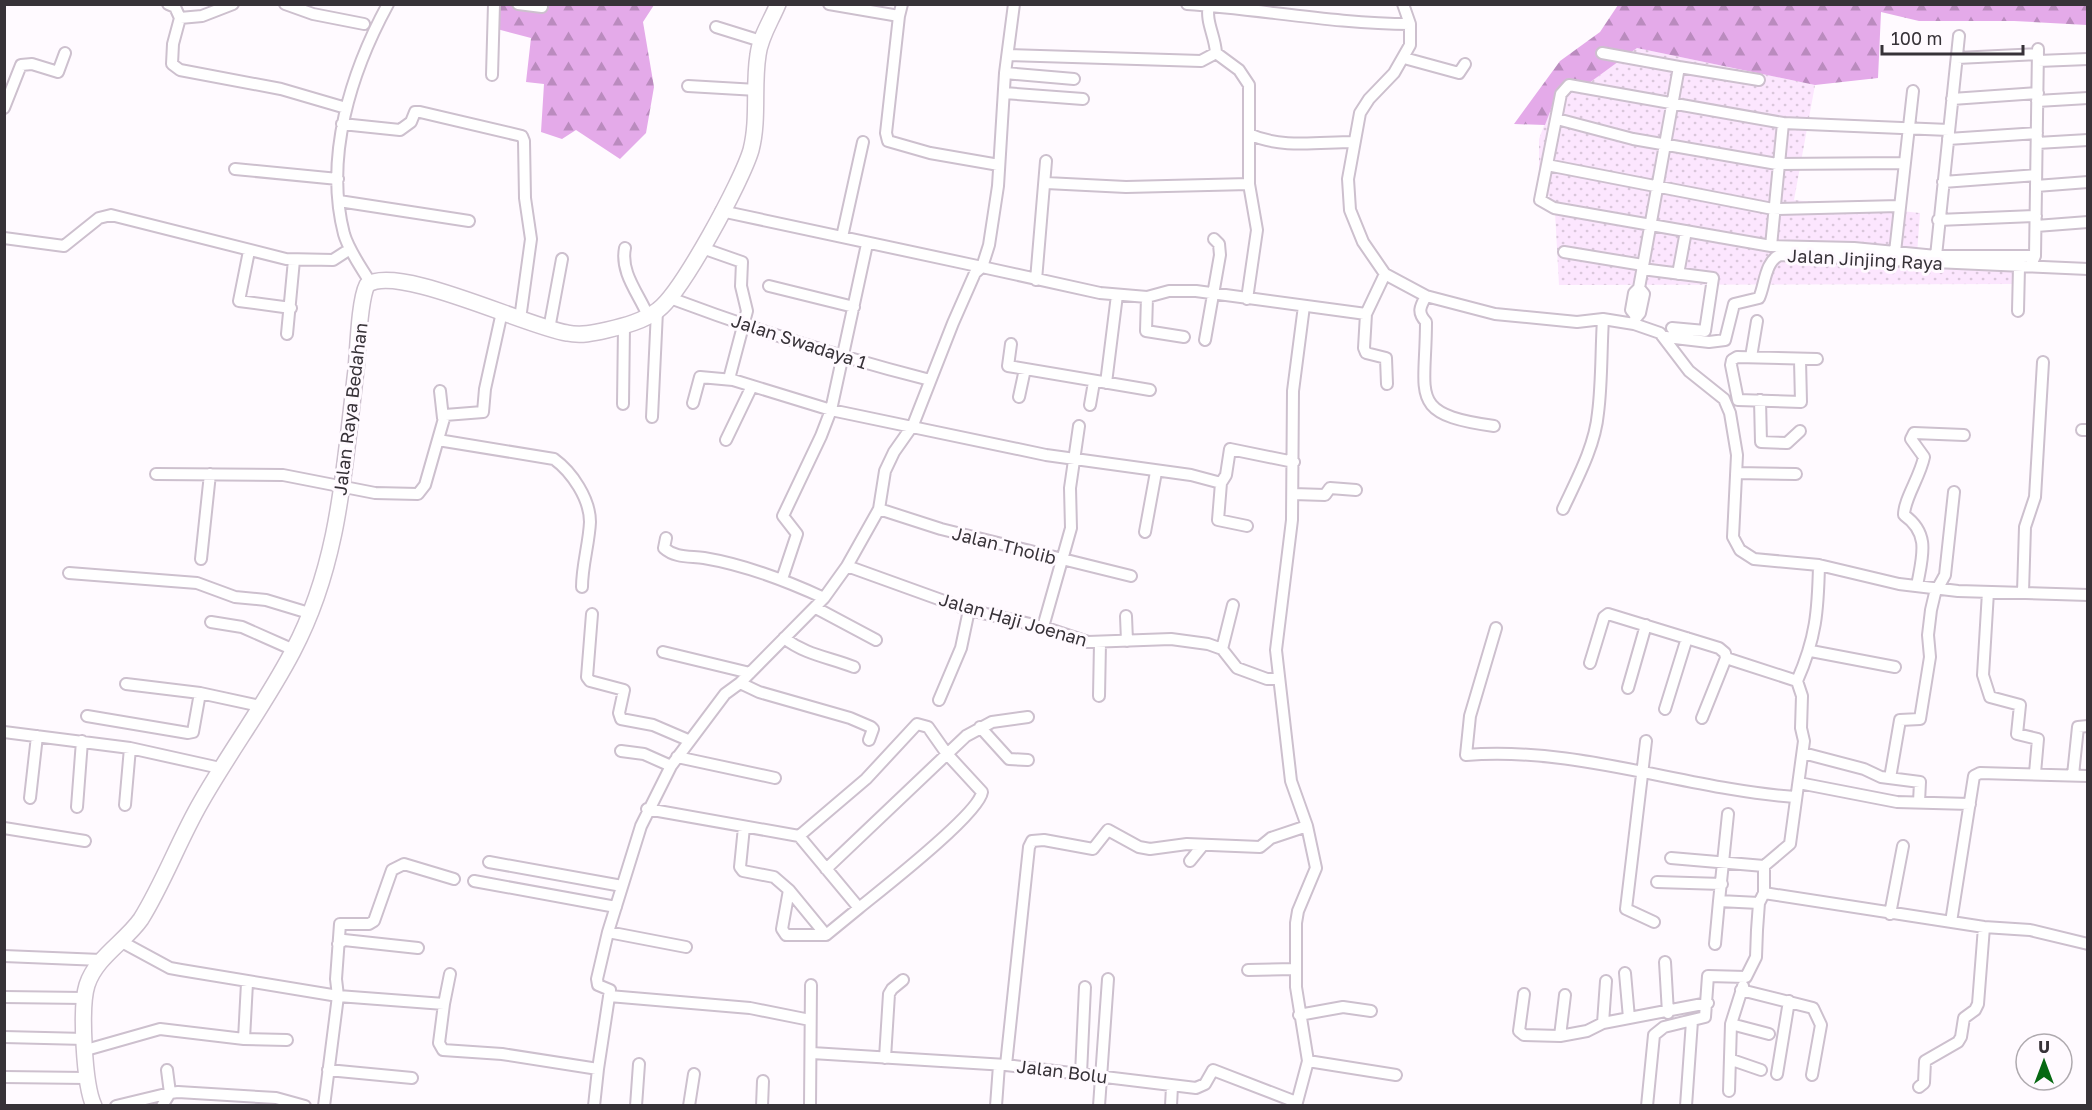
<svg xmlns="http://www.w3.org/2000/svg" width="2092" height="1110" viewBox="0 0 2092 1110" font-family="'Golos Text',sans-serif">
	<defs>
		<pattern id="grass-dots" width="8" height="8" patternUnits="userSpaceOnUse" patternTransform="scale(1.5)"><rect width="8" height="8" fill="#fce6fe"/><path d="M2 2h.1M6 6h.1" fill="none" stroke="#d9c6da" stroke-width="1.8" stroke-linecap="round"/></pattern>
		<pattern id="forest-firs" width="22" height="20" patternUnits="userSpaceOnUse" patternTransform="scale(1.5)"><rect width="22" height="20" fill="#e4aae9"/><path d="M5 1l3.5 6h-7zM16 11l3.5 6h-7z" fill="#ba8bbe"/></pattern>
	</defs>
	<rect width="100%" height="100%" fill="#fffaff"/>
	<path fill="url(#grass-dots)" d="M1637,48L1815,85L1794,200L1920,213L1917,254L2019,257L2015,284L1559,285L1555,212L1539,172V139L1553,101L1585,86Z"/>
	<path fill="url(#forest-firs)" d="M499,5H654L643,22L654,87L646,133L620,159L576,130L562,139L541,132L544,84L526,82L531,38L497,29Z
		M1618,5H2087V25L2014,21H1919L1881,12L1878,78L1815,85L1637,48L1585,86L1554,101L1545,125L1514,124L1560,61L1600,32Z"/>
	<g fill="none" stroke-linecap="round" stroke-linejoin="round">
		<g stroke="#cdc0ce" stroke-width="14">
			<path id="street" d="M168,4L175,7L180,18L173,44L172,64L180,70L281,89L346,108
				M285,4L313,14L364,24
				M518,4L542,7
				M829,4L899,16L902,4
				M1187,4C1261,9 1336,24 1410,24
				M1403,4L1410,24V45L1394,73L1369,99L1360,113L1348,179L1350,210L1363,242L1385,274L1426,296L1495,314L1577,322L1603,319L1634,324L1660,333L1689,371L1724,399L1730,413L1737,455L1733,537L1740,550L1754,559L1819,565L1899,584L1958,591L2088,595
				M899,16L886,133L888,141L930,153L999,165
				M180,18L202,16L233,4
				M716,27L761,41
				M1216,53L1239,70L1249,85V184L1257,230L1247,299
				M1602,53L1679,67L1639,288L1634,293L1631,310L1635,315
				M1009,55L1201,61L1216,53C1215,35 1205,22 1209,4
				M1404,58L1459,73L1465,64
				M1957,58L2038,54
				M2038,61L2088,59
				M1679,67L1759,80
				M1005,73L1074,79
				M492,75L494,4
				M688,86L757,90
				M1004,93L1083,99
				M1952,99L2038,93
				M2037,101L2088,98
				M4,108L21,65L32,64L58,72L65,53
				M1557,119L1633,139L1777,164L1905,163
				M1783,123L1569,85L1561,94L1540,200L1554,208L1771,246L1854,248L1936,256H2035L2031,265
				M342,124L400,130L411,122L415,112H420L522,136L524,141L525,198L531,239L520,319
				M1249,134C1281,149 1319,142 1353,142
				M1948,139L2037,133
				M2037,143L2088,140
				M1547,165L1773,209L1899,206
				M235,169L338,179
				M1943,182L2036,175
				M1046,183L1126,187L1249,184
				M2036,186L2088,182
				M339,201L469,221
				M721,211L982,267L1100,293L1147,297L1169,291H1196L1366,314L1385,274
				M1938,220L2036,216
				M2036,226L2088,222
				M842,237L863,142
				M4,238L64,246L99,218L111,215L286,259L333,260L350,249
				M1771,246L1783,123L1949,130
				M625,248C620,273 639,294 648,316
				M702,248L742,262L741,286L747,311L729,379
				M249,251L239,301L291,308
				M1564,252L1643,265
				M1895,252L1913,91
				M1936,256L1959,36
				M2035,256L2038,49
				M1642,269L1713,278L1705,331L1672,328
				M1678,274L1686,231
				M1036,280L1046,161
				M370,282C361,267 349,251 344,234C324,157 351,72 388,4
				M769,286L854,307
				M1426,296C1420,307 1417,312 1426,322C1426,397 1407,414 1494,426
				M1147,297L1146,331L1184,337
				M670,298C758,331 839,357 930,380
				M2018,311L2019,267
				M1366,314L1364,348L1366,353L1386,358L1387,384
				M1635,319L1640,313L1644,294L1639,288
				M549,329L562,259
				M287,334L294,260
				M1666,337L1709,342L1725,340L1734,304L1759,298C1765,285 1765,261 1780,255L2088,269
				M1205,340L1220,255L1219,244L1214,239
				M1011,344L1008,366L1150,390
				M1751,357L1757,321
				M1800,360L1801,402L1738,400L1731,365L1732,360L1737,357L1817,359
				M1106,383L1117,295
				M440,391L443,418
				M1019,397L1025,369
				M1760,400L1761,442L1787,443L1800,431
				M693,403L700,377L733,380L831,410L1046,455L1191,475L1221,483L1226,475L1230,449L1294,462
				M623,404L624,326
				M1090,405L1094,382
				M652,417L657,311
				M2082,430H2088
				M438,440L554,459C572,472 590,499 590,522C589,544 582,565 582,587
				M726,440L752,386
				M1736,473L1796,474
				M156,474L283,475L375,493L418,494L425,485L445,415L483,412L485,389L502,312
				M1221,483L1218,520L1247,526
				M1293,494L1325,495L1330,488L1356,490
				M879,509L941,529L1131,576
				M1563,509C1577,479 1595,446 1598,413C1602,382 1601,350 1603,319
				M1145,532L1156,472
				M666,538L664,548C675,558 690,556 704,558C746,565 785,580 824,598
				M201,559L210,474
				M847,566L969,610L1043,627L1088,642L1171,639L1208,644L1222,649L1237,668L1267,679H1278
				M69,573L197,583L235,597L266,600L309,613
				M782,579L797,534L783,516L821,436L831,410L867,244
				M1917,586C1922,557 1931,534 1904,515C1904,499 1920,477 1924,457L1911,439L1914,433L1964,435
				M1988,592L1983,675L1990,697L2020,705L2017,734L2038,739L2035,773
				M2023,592L2025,527L2035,497L2043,362
				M816,608L876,640
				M592,614L587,677L590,681L624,690L619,713L621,719L653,725L688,740
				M1126,616L1127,641
				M211,622L242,627L294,650
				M1043,627L1071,528L1070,488L1079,426
				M1496,628L1470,716L1466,755C1578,746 1685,789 1795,797
				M784,638C806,655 828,657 854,667
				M1222,649L1233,605
				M1811,651L1895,667
				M663,652L750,673
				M1590,663L1604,617L1608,614L1719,648L1725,653L1726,658L1797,681C1816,638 1818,611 1819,565
				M740,683L759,692L850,718L871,727L873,729L869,740
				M126,684L200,693
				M1628,688L1646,625
				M1099,696L1100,643
				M939,700L961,648L969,610
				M1665,709L1687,638
				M87,716L188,733L193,732L200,693L260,706
				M1702,718L1726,658
				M980,727L1009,759L1028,760
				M4,732L130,748L220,768
				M1646,741L1626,909L1654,922
				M621,751L644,754L671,766
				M1803,753L1864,769L1881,777L1920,782L1919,802
				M677,757L775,778
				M2073,775L2078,727L2088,726
				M1890,778L1900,720L1920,719L1930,657L1928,635L1931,610L1935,593L1945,575L1954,492
				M1799,783L1897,802L1970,804
				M30,798L37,736
				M125,805L130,748
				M77,807L82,741
				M647,809L799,836L859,908C881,890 979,814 982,792L947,754L928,727L917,724L866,779L799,836
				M1728,814L1719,901L1759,903
				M744,827L740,867L743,871L774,877L789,890L782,929L786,935H826L859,908
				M4,828L85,841
				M1671,858L1764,866
				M1190,861L1203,845
				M489,862L622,886
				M826,869L966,736L992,722L1028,717
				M474,881L616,907
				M1657,882L1722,884
				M789,890L826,935
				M1764,893L1984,927L2030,930L2088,944
				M1890,914L1903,846
				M1951,922L1974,776L1980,773L2088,776
				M608,932L686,947
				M122,942L170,968L181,970L338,996L444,1004L439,1043L443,1050L502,1054L598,1069L610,990L598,985L597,979L608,932L641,826L671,766L725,694L740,683L824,598L847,566L879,509L885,471L894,452L913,425L953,323L975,273L982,267L989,245L998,186L1005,73L1014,4
				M338,944L344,940L418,948
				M1715,944L1719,901
				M4,956L101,960
				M1665,962L1668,1013
				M1248,970L1295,969
				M1625,973L1629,1018
				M1741,990L1813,1008L1821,1025L1812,1075
				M1524,994L1519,1031L1524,1035L1560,1036L1587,1031L1603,1023L1708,1003
				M609,996L750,1008L810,1020
				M4,997L84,998
				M444,1004L450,974
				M1299,1015L1343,1007L1371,1011
				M1603,1023L1606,981
				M1731,1024L1769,1034
				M1560,1036L1565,995
				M4,1037L85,1039
				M244,1039L247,983
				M86,1050L160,1029L244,1039L287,1040
				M812,1053L1006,1065L1196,1088L1205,1084L1213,1070L1296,1102
				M885,1058L889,994L892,989L903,980
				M1732,1060L1761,1070
				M1308,1061L1396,1075
				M1006,1065L1029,847L1032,841L1044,840L1093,849L1108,830L1139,847L1150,849L1187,844L1260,847L1271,838L1307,826
				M328,1070L412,1078
				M1081,1074L1085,987
				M1777,1074L1789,1001
				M4,1077L86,1078
				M1919,1087L1924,1083L1925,1061L1958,1042L1961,1037L1964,1018L1975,1010L1978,1004L1984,927
				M1729,1091L1731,1024L1743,986
				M116,1106L170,1093L167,1070
				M162,1106L170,1093L178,1092L276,1098L305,1106
				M324,1106L338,996L336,979L340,924H369L374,921L392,870L404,864L454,879
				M594,1106L598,1069
				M636,1106L639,1064
				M689,1106L694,1074
				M762,1106L763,1081
				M810,1106L811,985
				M996,1106L999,1065
				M1099,1106L1108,979
				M1171,1106L1172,1086
				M1296,1106L1308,1061L1296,987V923L1298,911L1316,868L1307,826L1291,781L1276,650L1292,520L1293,391L1304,306
				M1647,1106L1654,1035L1664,1027L1705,1017L1708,976L1746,977L1756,957L1757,930L1759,903L1764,893V866L1790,844L1804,741L1801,728L1802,696L1797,681
				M1686,1106L1692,1021"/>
		</g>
		<g stroke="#cdc0ce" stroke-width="18">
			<path id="secondary" d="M94,1106C84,1085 80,1007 87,985C96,957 125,942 141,919C164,882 179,840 201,802C230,751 266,703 293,651C340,562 344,467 356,370C358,350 359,301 367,285C397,263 527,327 567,333C581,336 594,333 607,330C624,326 644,321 658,310C682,292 742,181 751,150C759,119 753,86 758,55C760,37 771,21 778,4"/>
		</g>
		<use href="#street" stroke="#fff" stroke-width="10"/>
		<use href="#secondary" stroke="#fff" stroke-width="15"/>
	</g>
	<g text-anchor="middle" stroke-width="6" stroke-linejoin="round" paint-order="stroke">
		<g font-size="18" fill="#373238" stroke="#fffaff">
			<text transform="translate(1865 260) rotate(3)" y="6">Jalan Jinjing Raya</text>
			<text transform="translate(799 342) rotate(18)" y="6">Jalan Swadaya 1</text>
			<text transform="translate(351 409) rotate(-83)" y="6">Jalan Raya Bedahan</text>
			<text transform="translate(1004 546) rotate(14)" y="6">Jalan Tholib</text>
			<text transform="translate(1013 620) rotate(16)" y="6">Jalan Haji Joenan</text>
			<text transform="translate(1062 1072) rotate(7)" y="6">Jalan Bolu</text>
		</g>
	</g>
	<rect width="2092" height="1110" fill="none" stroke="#373238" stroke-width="12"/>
	<g transform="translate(2044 1062)"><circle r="28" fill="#fffaff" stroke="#afaaaf" stroke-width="1.5"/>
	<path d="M0-4.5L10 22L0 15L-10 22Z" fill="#066812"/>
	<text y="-9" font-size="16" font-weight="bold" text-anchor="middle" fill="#373238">U</text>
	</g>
	<path d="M1882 45v9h141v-9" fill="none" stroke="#373238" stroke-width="3"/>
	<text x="1891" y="45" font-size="18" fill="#373238" stroke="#fffaff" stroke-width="4.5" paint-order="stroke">100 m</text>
</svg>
